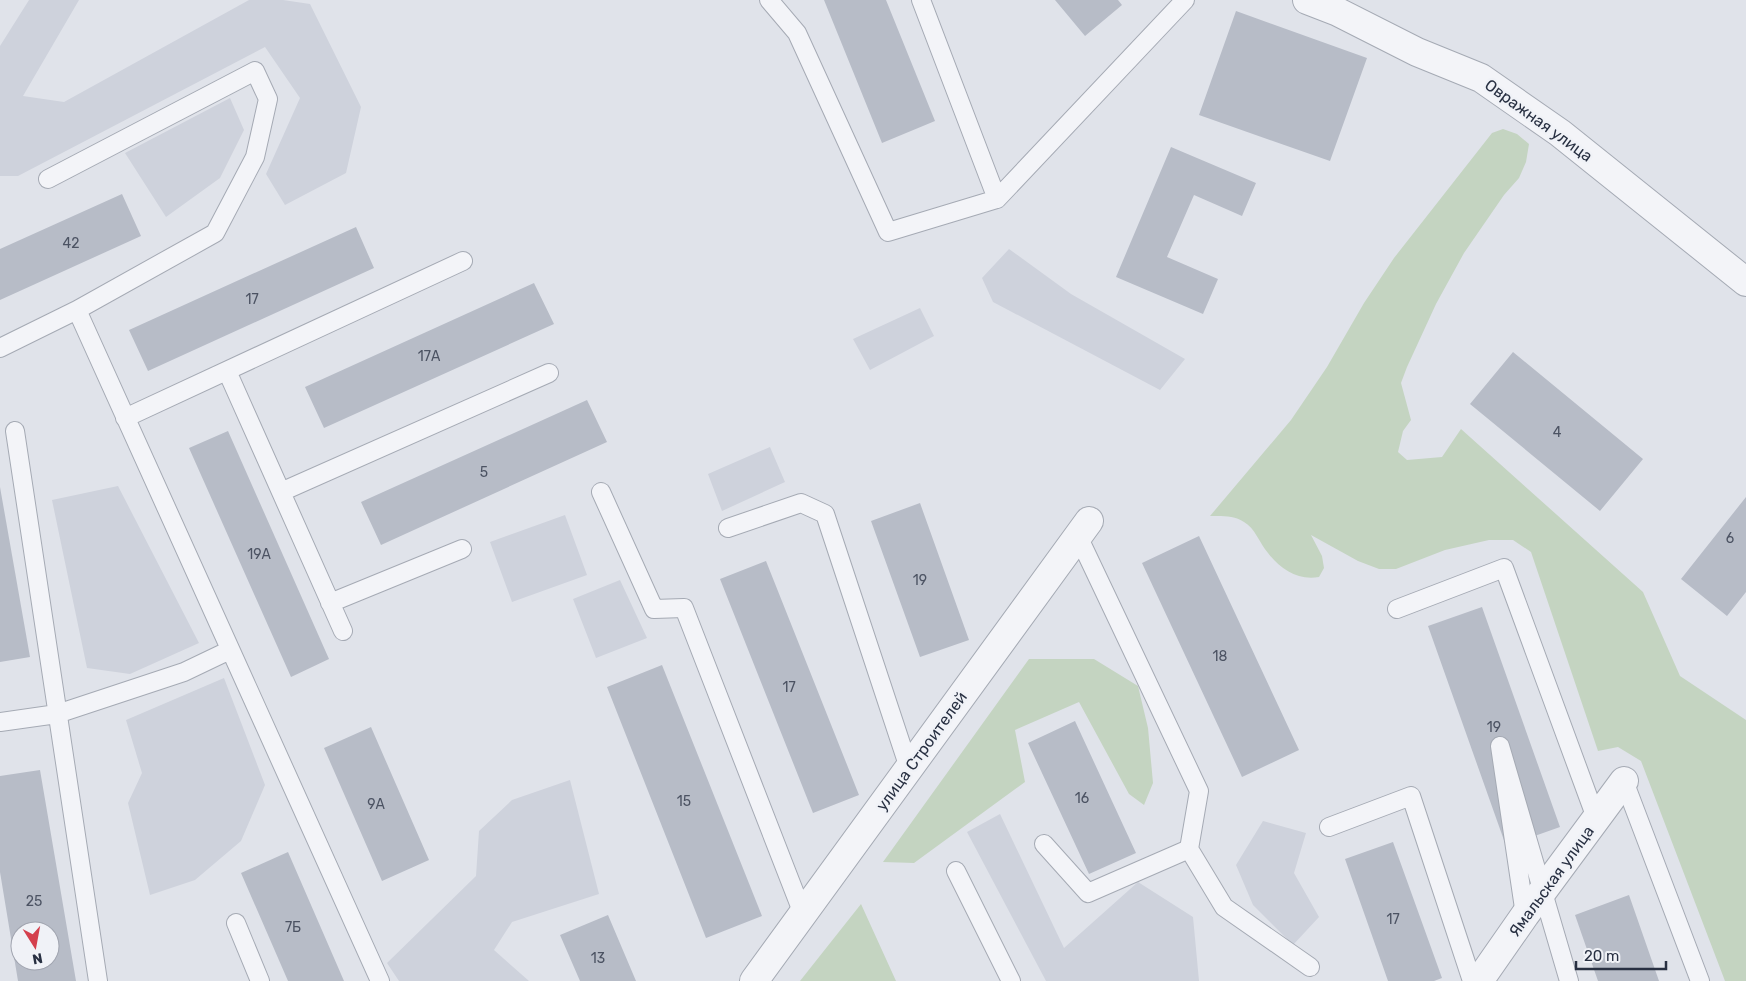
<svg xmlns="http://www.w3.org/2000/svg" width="1746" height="981" viewBox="0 0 1746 981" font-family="Rubik,sans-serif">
	<rect width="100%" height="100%" fill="#e0e3ea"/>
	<path fill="#ced2dc" d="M29,0H79L23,96L64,102L249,0H283L310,4L361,107L346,173L285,205L266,174L300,98L265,47L18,176H0V46Z
		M230,98L244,130L220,178L166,217L125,153Z
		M1009,249L1071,294L1185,359L1160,390L993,302L982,278Z
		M920,308L934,336L870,370L853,339Z
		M770,447L785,482L722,511L708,474Z
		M118,486L199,643L130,674L87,668L52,500Z
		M565,515L587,575L512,602L490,542Z
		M620,580L647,638L596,658L573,599Z
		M224,678L265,785L241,841L195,880L150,895L128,803L142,773L126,720Z
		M570,780L599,894L512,922L494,950L529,981H399L387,963L476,876L479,831L512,800Z
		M1000,814L1064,948L1138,882L1193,917L1199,981H1046L967,832Z
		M1263,821L1306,833L1294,873L1319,917L1293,945L1253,905L1236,865Z"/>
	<path fill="#c4d4c1" d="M1503,129L1517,134L1529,144L1526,162L1519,178L1504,195L1464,253L1436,304L1407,367L1401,383L1411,420L1403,431L1398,452L1407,460L1442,457L1461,429L1643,592L1680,676L1746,720V981H1725L1641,761L1618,747L1598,751L1531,552L1513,540H1489L1445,550L1396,569H1379L1358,561L1311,535L1322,556L1324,568L1319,577C1298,581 1280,569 1268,553C1260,544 1255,528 1244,522C1234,515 1221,516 1210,516L1291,420L1327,367L1364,303L1394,258L1492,133Z
		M1029,659H1094L1138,686L1148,728L1153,783L1144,805L1129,794L1079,702L1015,730L1025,782L914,863L883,862Z
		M861,904L896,981H800Z"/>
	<path fill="#b7bcc7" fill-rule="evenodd" d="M824,0H886L935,121L882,143Z
		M1055,0H1118L1122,5L1085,36Z
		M1236,11L1367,58L1330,161L1199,115Z
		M1171,147L1256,183L1242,216L1194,195L1167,257L1218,279L1203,314L1116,277Z
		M122,194L141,236L0,300V249Z
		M356,227L374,268L148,371L129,330Z
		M534,283L554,324L324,428L305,387Z
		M1513,352L1643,459L1600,511L1470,404Z
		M587,400L607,442L381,545L361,502Z
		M228,431L329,659L291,677L189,448Z
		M0,487L30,657L0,662Z
		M1746,497V592L1727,616L1681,579Z
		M920,503L969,640L920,657L871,521Z
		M1199,536L1299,750L1242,777L1142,563Z
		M766,561L859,795L813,813L720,579Z
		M1482,607L1560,827L1506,846L1428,626Z
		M662,665L762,916L706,938L607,687Z
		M1075,721L1136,853L1089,874L1028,743Z
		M371,727L429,860L382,881L324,748Z
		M40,770L76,981H18L0,872V776ZM20,931H50V961H20Z
		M1393,842L1442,978L1434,981H1388L1345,859Z
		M288,852L344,981H288L241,873Z
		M1629,895L1659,981H1598L1575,915Z
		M608,915L636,981H580L560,935Z"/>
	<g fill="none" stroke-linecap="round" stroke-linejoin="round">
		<g stroke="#a5aab4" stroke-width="20">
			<path id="lane" d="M769,0L797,33L888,232L997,199L1185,0
				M921,0L997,199
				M48,179L255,71L268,99L255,157L215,233L77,310
				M0,348L77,310L380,981
				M227,371L343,631
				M125,418L463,261
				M15,431L98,981
				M281,492L549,373
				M601,492L654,609L684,608L803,914
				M728,528L801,503L825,514L909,768
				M1078,536L1199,791L1189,849L1224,907L1310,967
				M330,603L462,549
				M1397,609L1504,568L1596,818
				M0,722L57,714L184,672L230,650
				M1624,781L1700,981
				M1329,827L1411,796L1472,981
				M1044,844L1088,893L1189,849
				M956,871L1011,981
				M1525,915L1500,746L1569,981
				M236,923L260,981"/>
		</g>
		<g stroke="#a5aab4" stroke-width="30">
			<path id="street" d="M1307,0L1338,12L1417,52L1481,78L1560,133L1746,282
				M754,981L1089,521
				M1479,981L1525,915L1624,781"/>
		</g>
		<use href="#lane" stroke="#f3f4f8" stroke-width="18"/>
		<use href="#street" stroke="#f3f4f8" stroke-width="28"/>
	</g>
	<g text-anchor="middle" stroke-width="5" stroke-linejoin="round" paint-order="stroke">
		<g font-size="14" fill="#4c5363">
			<text x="71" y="248">42</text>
			<text x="252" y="304">17</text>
			<text x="429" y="361">17А</text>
			<text x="1557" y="437">4</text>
			<text x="484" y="477">5</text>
			<text x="1730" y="543">6</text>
			<text x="259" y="559">19А</text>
			<text x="920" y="585">19</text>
			<text x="1220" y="661">18</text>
			<text x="789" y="692">17</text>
			<text x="1494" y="732">19</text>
			<text x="1082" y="803">16</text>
			<text x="684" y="806">15</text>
			<text x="376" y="809">9А</text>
			<text x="34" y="906">25</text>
			<text x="1393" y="924">17</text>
			<text x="293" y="932">7Б</text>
			<text x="598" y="963">13</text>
		</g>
		<g font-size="16" fill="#283042" stroke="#f0f2f7">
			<text transform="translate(1539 120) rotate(36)" y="6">Овражная улица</text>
			<text transform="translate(921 751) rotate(-54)" y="6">улица Строителей</text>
			<text transform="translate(1551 881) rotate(-54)" y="6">Ямальская улица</text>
		</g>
	</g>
	<g transform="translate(35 946) rotate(169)"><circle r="24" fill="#f0f2f7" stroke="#a0a4af"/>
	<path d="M0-4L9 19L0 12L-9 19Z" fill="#d4404d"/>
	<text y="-8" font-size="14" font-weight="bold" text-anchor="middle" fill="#283042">N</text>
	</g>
	<path d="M1576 961v8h90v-8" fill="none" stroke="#283042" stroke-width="2.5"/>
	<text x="1584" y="961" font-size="15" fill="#283042" stroke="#f0f2f7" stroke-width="4" paint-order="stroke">20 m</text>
</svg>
